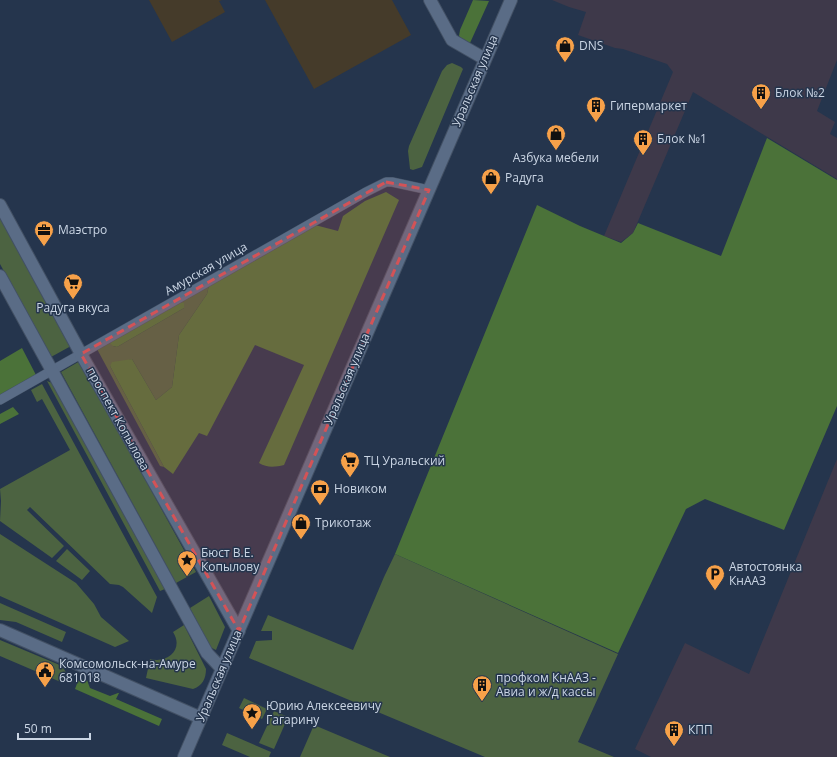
<svg xmlns="http://www.w3.org/2000/svg" width="837" height="757" viewBox="0 0 837 757" font-family="'Open Sans',sans-serif">
	<rect width="100%" height="100%" fill="#25354d"/>
	<path fill="#3e394a" d="M552,0H837V60L817,111L835,122L830,134L837,138V179L693,92L633,233L621,242L604,236L673,72L667,64L623,49L615,48L578,35L586,12L569,7Z
		M837,459V757H651L635,749L685,643L749,674Z"/>
	<path fill="#453b2a" d="M149,0H222L219,1L225,12L172,42Z
		M265,0H392L411,35L314,89Z"/>
	<path fill="#4c6341" d="M452,63L461,67L463,69L422,167L413,170L410,169L408,151L409,146L442,71L447,65Z
		M0,218L71,346L51,357L0,264Z
		M209,285L207,294L179,335L172,387L156,400L132,359L110,366L164,467L160,466L97,349L113,339V346L117,347L184,308L179,302Z
		M80,361L196,572L176,583L61,372Z
		M47,381L52,383L165,589L160,591Z
		M42,384L157,597L152,613L123,587L119,585L110,584L30,507L27,510L64,546L52,558L0,521L1,501L0,489L70,450L42,399L37,402L31,390Z
		M0,534L76,583L94,604L101,617L129,641L115,647L0,596Z
		M67,549L90,571L82,580L56,561Z
		M395,554L618,654L578,742L614,757H485L249,658L256,641L272,640V631H261L268,615L353,650L384,577Z
		M209,596L225,627L216,650L210,647L190,608Z
		M0,603L66,632L62,642L16,622L0,620Z
		M184,625L206,669C206,679 202,686 193,689L146,678L150,659C168,664 184,649 173,632Z
		M0,640L62,666L67,674L63,683L0,656Z
		M244,698L267,709L262,719L239,708Z
		M274,711L288,717L274,749L259,743Z
		M314,725L390,757H300Z
		M227,733L271,752L269,757H250L222,745Z"/>
	<path fill="#4b7239" d="M473,0L489,1L470,43L462,39L459,36L460,30Z
		M767,138L837,180V406L784,530L705,499L686,509L618,653L395,554L537,205L580,226L621,243L633,233L638,223L721,256Z
		M386,192L399,200L284,465C275,467 267,468 259,463L304,365L255,345L207,436L199,433L173,474L164,467L110,366L112,362L132,359L156,400L172,387L179,335L207,294L209,285L315,225L338,231L343,216L365,201Z
		M179,302L184,303V308L117,347L113,346L110,343L113,339Z
		M22,348L36,375L0,395V361Z
		M13,407L19,414L0,424V414Z
		M81,679L87,680L90,688L110,696L118,693H119L116,699L162,719L159,726L75,689L78,681Z"/>
	<g fill="none" stroke-linecap="round" stroke-linejoin="round">
		<g stroke="#425064" stroke-width="10">
			<path id="street" d="M0,400L366,192L386,182H392L429,190"/>
		</g>
		<g stroke="#425064" stroke-width="14">
			<path id="secondary" d="M430,0L452,40L485,59
				M0,205L81,354L239,631
				M0,276L207,653L222,669
				M0,630L201,718
				M184,757L511,0"/>
		</g>
		<use href="#street" stroke="#5a6c86" stroke-width="9"/>
		<use href="#secondary" stroke="#5a6c86" stroke-width="12"/>
	</g>
	<path fill="#d35357" fill-opacity="0.2" stroke="#d35357" stroke-width="3" stroke-dasharray="8 5" stroke-linejoin="round" d="M386,182L429,190L239,631L81,354Z"/>
	<defs>
		<g id="shop-pin" transform="scale(1)"><path d="M0 17L-7.5 6A9.5 9.5 0 1 1 7.5 6Z" fill="#f7a149" stroke="#25354d"/><path d="M-5-2.5h2.3a2.7 3.5 0 0 1 5.4 0H5L5.5 6h-11ZM-1.5-2.5h3a1.5 2.3 0 0 0-3 0Z" fill="#111"/></g>
		<g id="building-pin" transform="scale(1)"><path d="M0 17L-7.5 6A9.5 9.5 0 1 1 7.5 6Z" fill="#f7a149" stroke="#25354d"/><path d="M-4-6H4V6H1V3H-1V6H-4ZM-2.5-4.3h1.7v1.8h-1.7ZM.8-4.3h1.7v1.8H.8ZM-2.5-1h1.7V.8h-1.7ZM.8-1h1.7V.8H.8Z" fill="#111"/></g>
		<g id="office-pin" transform="scale(1)"><path d="M0 17L-7.5 6A9.5 9.5 0 1 1 7.5 6Z" fill="#f7a149" stroke="#25354d"/><path d="M-6-3h4V-5.5h4V-3h4V5H-6ZM-1-4.5V-3h2v-1.5ZM-6 0V1H6V0Z" fill="#111"/></g>
		<g id="supermarket-pin" transform="scale(1)"><path d="M0 17L-7.5 6A9.5 9.5 0 1 1 7.5 6Z" fill="#f7a149" stroke="#25354d"/><path d="M-6-5.5h2.5l.6 2H6L4.5 2H-2.5L-4.4-4H-6ZM-1.5 3.2a1.3 1.3 0 1 0 .1 0ZM3 3.2a1.3 1.3 0 1 0 .1 0Z" fill="#111"/></g>
		<g id="bank-pin" transform="scale(1)"><path d="M0 17L-7.5 6A9.5 9.5 0 1 1 7.5 6Z" fill="#f7a149" stroke="#25354d"/><path d="M-6-4H6V4H-6ZM0-2.3a2.3 2.3 0 1 0 0 4.6a2.3 2.3 0 1 0 0-4.6Z" fill="#111"/></g>
		<g id="sight-pin" transform="scale(1)"><path d="M0 17L-7.5 6A9.5 9.5 0 1 1 7.5 6Z" fill="#f7a149" stroke="#25354d"/><path d="M0-6L1.8-2.2L6-1.7L2.9 1.2L3.7 5.4L0 3.3L-3.7 5.4L-2.9 1.2L-6-1.7L-1.8-2.2Z" fill="#111"/></g>
		<g id="parking-pin" transform="scale(1)"><path d="M0 17L-7.5 6A9.5 9.5 0 1 1 7.5 6Z" fill="#f7a149" stroke="#25354d"/><path d="M-3.5-5.5H1a3.5 3.5 0 0 1 0 7H-1V5.5H-3.5ZM-1-3.4V-.6H.8a1.4 1.4 0 0 0 0-2.8Z" fill="#111"/></g>
		<g id="civic-pin" transform="scale(1)"><path d="M0 17L-7.5 6A9.5 9.5 0 1 1 7.5 6Z" fill="#f7a149" stroke="#25354d"/><path d="M-.6-6.5H3V-4.5H.6V-3L4-1V1h2V6H-6V1h2V-1L-.6-3ZM-1.2 2.5V6h2.4V2.5Z" fill="#111"/></g>
	</defs>
	<g fill-rule="evenodd">
		<use href="#shop-pin" x="565" y="46"/>
		<use href="#building-pin" x="761" y="93"/>
		<use href="#building-pin" x="596" y="106"/>
		<use href="#shop-pin" x="556" y="134"/>
		<use href="#building-pin" x="643" y="139"/>
		<use href="#shop-pin" x="491" y="178"/>
		<use href="#office-pin" x="44" y="230"/>
		<use href="#supermarket-pin" x="73" y="283"/>
		<use href="#supermarket-pin" x="350" y="461"/>
		<use href="#bank-pin" x="320" y="489"/>
		<use href="#shop-pin" x="301" y="523"/>
		<use href="#sight-pin" x="187" y="560"/>
		<use href="#parking-pin" x="715" y="574"/>
		<use href="#civic-pin" x="45" y="671"/>
		<use href="#building-pin" x="482" y="685"/>
		<use href="#sight-pin" x="252" y="713"/>
		<use href="#building-pin" x="674" y="730"/>
	</g>
	<g text-anchor="middle" stroke-width="3" stroke-linejoin="round" paint-order="stroke">
		<g font-size="12" fill="#cad5e4" stroke="#25354d" text-anchor="start">
			<text x="579" y="50">DNS</text>
			<text x="775" y="97">Блок №2</text>
			<text x="610" y="110">Гипермаркет</text>
			<text x="657" y="143">Блок №1</text>
			<text x="556" y="162" text-anchor="middle">Азбука мебели</text>
			<text x="505" y="182">Радуга</text>
			<text x="58" y="234">Маэстро</text>
			<text x="73" y="312" text-anchor="middle">Радуга вкуса</text>
			<text x="364" y="465">ТЦ Уральский</text>
			<text x="334" y="493">Новиком</text>
			<text x="315" y="527">Трикотаж</text>
			<text x="201" y="557">Бюст В.Е.<tspan x="201" dy="14">Копылову</tspan></text>
			<text x="729" y="571">Автостоянка<tspan x="729" dy="14">КнААЗ</tspan></text>
			<text x="59" y="668">Комсомольск-на-Амуре<tspan x="59" dy="14">681018</tspan></text>
			<text x="496" y="682">профком КнААЗ -<tspan x="496" dy="14">Авиа и ж/д кассы</tspan></text>
			<text x="266" y="710">Юрию Алексеевичу<tspan x="266" dy="14">Гагарину</tspan></text>
			<text x="688" y="734">КПП</text>
		</g>
		<g font-size="12" fill="#cad5e4" stroke="#25354d">
			<text transform="translate(475 81) rotate(-67)" y="4">Уральская улица</text>
			<text transform="translate(206 269) rotate(-30)" y="4">Амурская улица</text>
			<text transform="translate(347 379) rotate(-67)" y="4">Уральская улица</text>
			<text transform="translate(118 419) rotate(61)" y="4">проспект Копылова</text>
			<text transform="translate(219 676) rotate(-67)" y="4">Уральская улица</text>
		</g>
	</g>
	<path d="M18 733v6h72v-6" fill="none" stroke="#cad5e4" stroke-width="2"/>
	<text x="24" y="733" font-size="12" fill="#cad5e4" stroke="#25354d" stroke-width="3" paint-order="stroke">50 m</text>
</svg>
